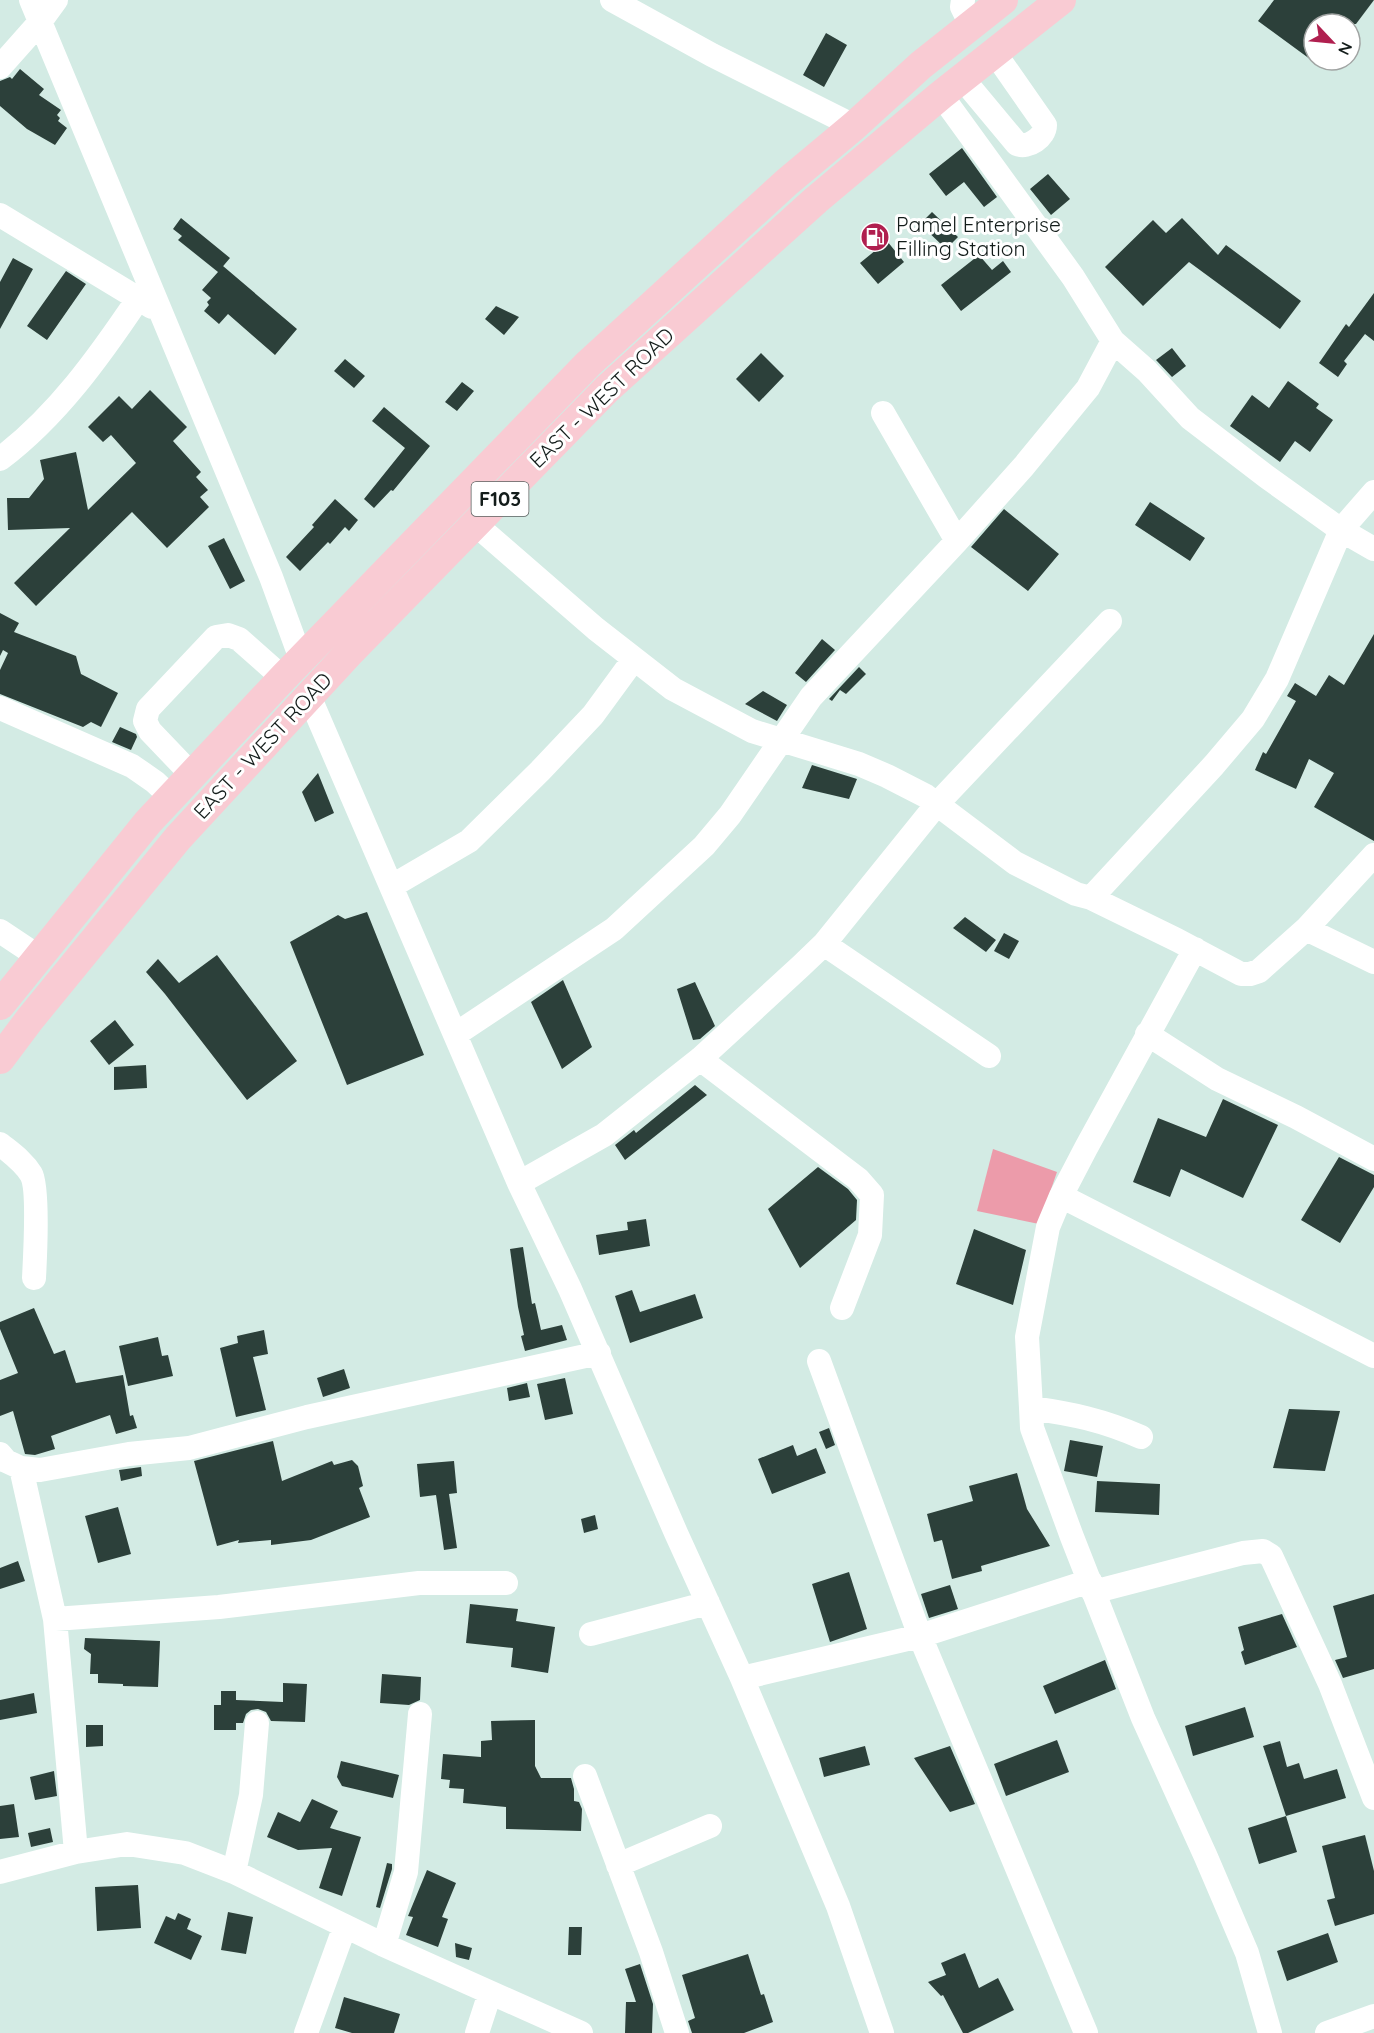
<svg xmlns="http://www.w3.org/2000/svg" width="1374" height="2033" viewBox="0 0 1374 2033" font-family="Quicksand,sans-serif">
	<rect width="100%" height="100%" fill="#d3ebe4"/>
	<path fill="#ec9baa" d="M993,1149L1057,1172L1039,1224L977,1211Z"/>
	<path fill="#2c403a" d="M1274,0H1374L1356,24H1314V62L1258,21Z
		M826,33L847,45L824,87L803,75Z
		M20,69L44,89L39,95L61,110L57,115L60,118L58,121L67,128L55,145L27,129L0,106V81L10,77L12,79Z
		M962,148L997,197L984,207L964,182L946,196L929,174Z
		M1048,174L1070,199L1051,215L1030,189Z
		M932,212L958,237L946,249L920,224Z
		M181,218L230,258L219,271L223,266L297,329L275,355L228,314L219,324L204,311L209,305L207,302L211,298L202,290L218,272L178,240L182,236L173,229Z
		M1182,218L1218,255L1226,245L1301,301L1280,329L1189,262L1143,306L1105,267L1153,220L1166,233Z
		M887,241L904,262L878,284L860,263Z
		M979,255L992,270L1003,261L1011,272L961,311L941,285Z
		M13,258L33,269L0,329V282Z
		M66,271L86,284L47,340L27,326Z
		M1374,293V341L1365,334L1344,361L1347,364L1338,377L1319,363L1346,324L1349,327Z
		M496,306L519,317L504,335L485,319Z
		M1172,348L1186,366L1172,377L1156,360Z
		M761,353L784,376L759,402L736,379Z
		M345,359L365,376L354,388L334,371Z
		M1288,381L1319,404L1316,408L1333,420L1310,452L1295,441L1280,462L1230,426L1252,395L1269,408Z
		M462,382L474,391L457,411L445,402Z
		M150,390L187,427L173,441L201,472L196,477L208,490L200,497L209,507L167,548L132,512L36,606L14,583L70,528L8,530L7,498H29L44,479L40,460L76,452L88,510L136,463L111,435L103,442L88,427L119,396L132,409Z
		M384,407L430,446L393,491L391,490L374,508L364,499L405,448L372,421Z
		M335,499L358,520L349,531L345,527L330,544L328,542L300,571L286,557L314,527L312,525Z
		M1150,502L1205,538L1190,561L1135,525Z
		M1004,509L1059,554L1028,591L971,547Z
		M224,538L245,581L230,589L208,546Z
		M0,613L19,623L14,632L76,656L81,674L118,693L101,727L91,722L83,727L0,694V670L8,653L3,650L0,656Z
		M1374,634V841L1314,807L1334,773L1309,759L1296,789L1255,770L1263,752L1266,754L1296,701L1287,696L1295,683L1316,696L1329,675L1344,685Z
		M822,639L835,650L806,682L795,673Z
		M859,667L866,674L846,694L840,690L832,701L829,699Z
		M763,691L787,705L777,721L745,704Z
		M120,727L136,734L137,737L131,750L112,742Z
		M812,765L857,779L849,799L802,788Z
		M318,773L334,813L315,822L302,792Z
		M367,912L424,1055L347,1085L290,942L338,915L345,919Z
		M965,917L996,940L986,952L953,928Z
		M1004,933L1019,941L1009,959L994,951Z
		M217,955L297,1061L247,1100L165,994L146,972L158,959L179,983Z
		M563,980L592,1047L562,1069L531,1002Z
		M695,982L715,1026L700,1039L693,1040L677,989Z
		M115,1020L134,1045L109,1065L90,1041Z
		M146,1065L147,1088L114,1090V1067Z
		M695,1085L707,1095L625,1160L615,1145L634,1130L636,1133Z
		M1223,1099L1278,1125L1243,1198L1181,1169L1170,1197L1133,1182L1158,1118L1206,1137Z
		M1339,1157L1374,1175V1187L1340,1243L1301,1220Z
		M818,1167L848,1189L857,1200L856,1220L800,1268L768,1209Z
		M646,1219L650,1246L599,1255L596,1235L628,1230L627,1222Z
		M974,1229L1026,1250L1013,1305L956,1284Z
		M523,1247L532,1304L535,1303L541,1330L562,1325L567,1340L525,1351L521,1336L524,1335L518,1307L510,1249Z
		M632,1290L640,1312L695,1294L703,1318L630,1343L615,1296Z
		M34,1308L54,1354L65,1350L76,1383L123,1375L130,1416L133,1415L137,1428L116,1434L110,1415L51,1436L55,1449L35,1455L25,1454L13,1411L0,1416V1380L18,1373L0,1329V1322Z
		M264,1330L268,1354L253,1357L266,1410L236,1417L220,1348L238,1343L237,1336Z
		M158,1337L162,1356L168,1355L173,1376L128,1386L119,1346Z
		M344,1369L350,1388L323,1397L317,1378Z
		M565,1378L573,1414L545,1420L537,1384Z
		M527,1383L530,1397L509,1401L507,1388Z
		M1289,1409L1340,1411L1325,1471L1273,1468Z
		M829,1428L835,1445L826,1449L819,1432Z
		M1070,1440L1103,1446L1097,1477L1064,1471Z
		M273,1441L282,1481L332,1461L334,1465L352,1460L358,1466L363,1486L359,1488L370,1517L311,1540L271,1545V1540L238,1543L239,1540L217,1546L194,1461Z
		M793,1445L797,1456L816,1448L826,1473L772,1494L758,1459Z
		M454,1461L457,1493L449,1494L457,1548L444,1550L436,1495L420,1497L417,1464Z
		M141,1467L142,1476L121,1481L119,1470Z
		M1017,1473L1027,1509L1050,1546L981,1566L982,1571L952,1579L942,1540L934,1542L927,1514L973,1501L969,1486Z
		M1097,1481L1160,1484L1159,1515L1095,1512Z
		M118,1507L131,1554L98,1563L85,1516Z
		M595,1515L598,1529L584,1533L581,1519Z
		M18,1561L25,1581L0,1589V1568Z
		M849,1572L867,1629L830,1642L812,1584Z
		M950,1585L958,1609L929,1618L921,1594Z
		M1374,1594V1669L1343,1678L1335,1660L1347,1657L1333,1606Z
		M470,1604L518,1609L516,1621L555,1627L548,1673L511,1667L513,1648L466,1643Z
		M1282,1614L1297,1647L1245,1665L1241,1652L1244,1650L1238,1627Z
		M85,1638L160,1641L158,1687L123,1686V1684L98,1683V1674H90L91,1654L84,1649Z
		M1105,1660L1116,1689L1055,1714L1043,1686Z
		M382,1674L421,1677L420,1700L409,1705L380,1703Z
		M283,1683L307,1684L305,1722L271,1721L266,1712L258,1709L251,1710L246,1714L243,1723H236V1730H214V1705H221V1691H236V1700L283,1702Z
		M34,1693L37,1713L0,1720V1700Z
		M1245,1707L1254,1737L1193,1756L1185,1726Z
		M535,1720V1766L541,1778H571L574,1789V1801L579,1802L582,1809L581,1831L506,1829V1807L463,1803L464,1789L449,1788L450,1780L441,1779L443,1754L481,1757V1741L492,1740L491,1721Z
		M86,1725H103V1746L86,1747Z
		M1057,1740L1069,1772L1006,1796L994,1764Z
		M1280,1741L1287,1767L1299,1763L1304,1779L1337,1769L1346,1798L1286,1816L1263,1746Z
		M865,1746L870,1765L824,1777L819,1758Z
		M950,1746L975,1804L950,1812L914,1758Z
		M341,1761L399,1775L393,1798L342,1786L337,1777Z
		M54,1771L57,1796L35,1800L30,1777Z
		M312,1799L338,1811L330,1828L361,1837L342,1896L319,1888L332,1848L298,1850L267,1837L278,1812L300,1822Z
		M14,1804L19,1837L0,1839V1806Z
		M1286,1816L1297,1852L1259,1864L1248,1828Z
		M50,1828L53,1842L31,1847L28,1833Z
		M1365,1835L1374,1871V1914L1335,1926L1327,1900L1335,1898L1322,1846Z
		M387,1863L392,1864V1869L380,1908L376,1907Z
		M427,1870L456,1883L442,1917L448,1919L438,1947L406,1935L413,1917L408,1916Z
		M138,1885L141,1928L97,1931L95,1887Z
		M228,1912L253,1917L246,1954L221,1950Z
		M178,1913L191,1919L187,1929L202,1936L191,1960L154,1943L166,1916L175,1920Z
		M569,1927H582L581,1955H568Z
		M1328,1933L1338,1962L1287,1981L1277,1951Z
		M455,1943L472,1948L469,1960L456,1957Z
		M965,1953L979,1988L998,1978L1014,2010L968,2033H963L943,1995L941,1996L928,1982L946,1975L941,1963Z
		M748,1954L761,1995L764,1994L773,2022L744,2033H692L688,2021L695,2018L682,1975Z
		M640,1964L653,2004L652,2033H625L626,2002H636L625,1969Z
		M344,1997L400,2014L394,2033H352L335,2028Z"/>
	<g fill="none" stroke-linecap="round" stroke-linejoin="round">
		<path stroke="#fff" stroke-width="24" d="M31,0L271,577L301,659
			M612,0L712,55L854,126
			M963,0L962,7L971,25
			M0,67L40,22L56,0
			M962,78L1017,144C1028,149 1045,137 1045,125L994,52
			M941,95L1073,277L1113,341L1147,371L1190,418L1267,477L1341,530L1374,549
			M0,215L152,307
			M883,413L957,541
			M0,459C57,416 99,357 138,299
			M475,524L596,629L673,689L752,731L859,764L887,776L926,796L1015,863L1076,894L1091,898L1177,940L1241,974H1250L1259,971L1306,929L1374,855
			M309,696L519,1183L570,1289L676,1533L742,1678L838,1906L882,2033
			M0,708L132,766L155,782L172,798
			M193,776L150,731L145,721L148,709L216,637L228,635L239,639L283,678
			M392,886L469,841L540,771L593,715L634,659
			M1091,898L1214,765L1253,719L1277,679L1341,530L1374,492
			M1306,929L1374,962
			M0,931L39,957
			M824,944L989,1056
			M1195,949L1086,1148L1061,1196L1048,1227L1027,1337L1031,1408L1032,1428L1072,1537L1143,1718L1206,1857L1247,1953L1270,2033
			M456,1034L614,929L704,846L730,815L811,697L957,541L1024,466L1088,388L1113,341
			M1147,1034L1217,1079L1296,1117L1374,1159
			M700,1059L858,1179L872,1195L870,1235L842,1308
			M0,1144C11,1153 23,1161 31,1174C39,1187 35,1259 34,1278
			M519,1183L604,1135L700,1059L801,966L824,944L937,804L1110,621
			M1061,1196L1374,1356
			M819,1361L920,1636L1086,2033
			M1031,1408C1073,1414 1102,1420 1141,1437
			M0,1454L6,1461L21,1468L40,1470L129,1454L189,1448L307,1417L599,1353
			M21,1468L55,1619L76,1852
			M1093,1592L1243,1553L1263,1551L1271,1556L1330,1684L1374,1798
			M55,1619L219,1607L419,1583H506
			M591,1634L708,1603
			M742,1678L920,1636L1090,1581
			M585,1776L651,1952L677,2033
			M618,1865L710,1826
			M0,1872L76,1852L127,1844L185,1853L234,1872L384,1945L581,2033
			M234,1872L251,1795L257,1723
			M384,1945L406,1872L420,1714
			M306,2033L345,1926
			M477,2033L490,1993
			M1327,2033L1374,2016"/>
		<path stroke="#f9cbd3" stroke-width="30" d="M0,1005L148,822L283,678L588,364L787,182L854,126L921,65L1003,0
			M0,1059L30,1019L178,838L349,653L607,389L816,200L941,95L1061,0"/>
	</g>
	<defs>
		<g id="fuel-disc" transform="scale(1.5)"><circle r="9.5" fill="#b01f4f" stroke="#fff"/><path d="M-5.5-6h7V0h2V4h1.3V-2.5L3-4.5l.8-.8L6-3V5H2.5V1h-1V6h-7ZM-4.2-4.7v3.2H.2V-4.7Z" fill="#fff"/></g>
	</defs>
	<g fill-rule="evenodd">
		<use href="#fuel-disc" x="875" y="237"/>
	</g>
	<g text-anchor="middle" stroke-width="6" stroke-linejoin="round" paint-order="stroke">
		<rect fill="#fff" stroke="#5a605f" stroke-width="1.5" x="471.5" y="482" width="57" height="34" rx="4.5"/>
		<g font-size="20" font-weight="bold" fill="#131c1a">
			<text x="500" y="506">F103</text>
		</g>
		<g font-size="21" fill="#131c1a" stroke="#fff" text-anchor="start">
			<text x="896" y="232">Pamel Enterprise<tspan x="896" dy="24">Filling Station</tspan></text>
		</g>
		<g font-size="21" fill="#131c1a" stroke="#fff">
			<text transform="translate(602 398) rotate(-44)" y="7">EAST - WEST ROAD</text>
			<text transform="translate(263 746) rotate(-47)" y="7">EAST - WEST ROAD</text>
		</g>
	</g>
	<g transform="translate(1332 42) rotate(116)"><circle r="28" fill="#ffffff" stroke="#a1a4a3" stroke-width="1.5"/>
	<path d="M0-4.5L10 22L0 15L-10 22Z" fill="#b01f4f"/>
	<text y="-9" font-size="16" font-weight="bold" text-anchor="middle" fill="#131c1a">N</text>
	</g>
</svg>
